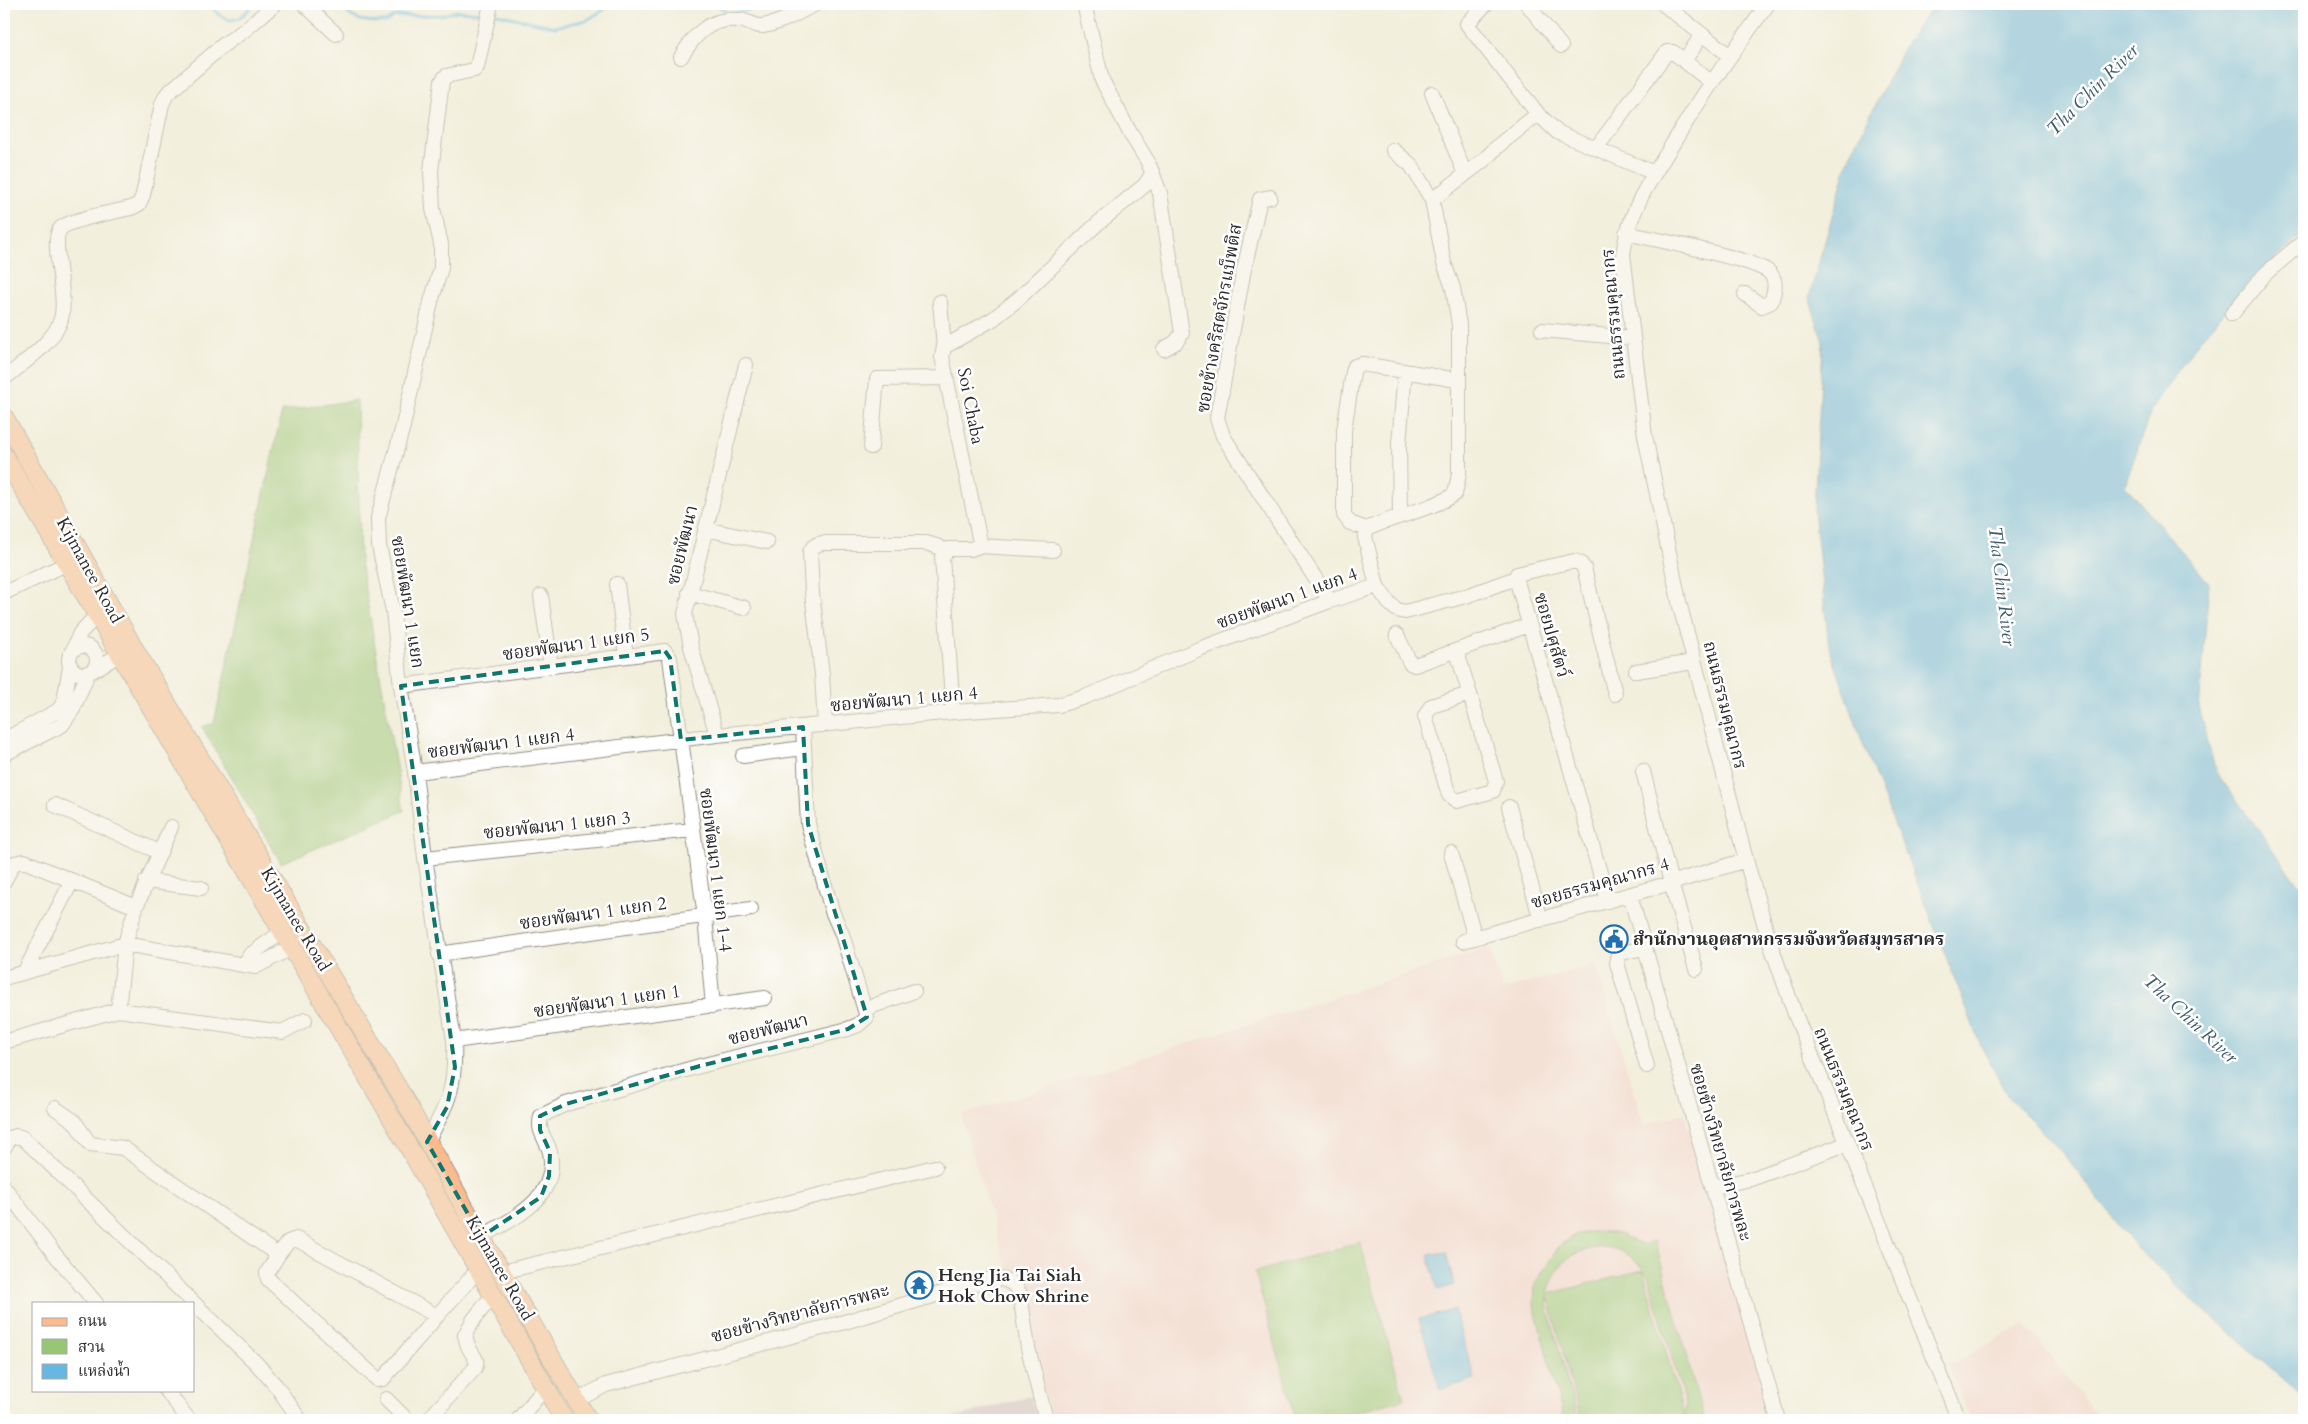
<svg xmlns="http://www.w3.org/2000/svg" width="2308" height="1424" viewBox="0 0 2308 1424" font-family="Cardo,'Noto Serif Thai',serif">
	<rect width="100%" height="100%" fill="#fff"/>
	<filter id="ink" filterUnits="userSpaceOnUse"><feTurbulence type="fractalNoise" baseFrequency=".02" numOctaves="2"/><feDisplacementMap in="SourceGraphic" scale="10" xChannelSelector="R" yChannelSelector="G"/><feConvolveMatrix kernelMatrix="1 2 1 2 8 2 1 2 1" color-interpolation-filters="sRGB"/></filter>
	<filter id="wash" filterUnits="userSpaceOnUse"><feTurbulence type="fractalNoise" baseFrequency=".0096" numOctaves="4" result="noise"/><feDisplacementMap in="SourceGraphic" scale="20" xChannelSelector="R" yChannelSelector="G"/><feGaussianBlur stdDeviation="1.12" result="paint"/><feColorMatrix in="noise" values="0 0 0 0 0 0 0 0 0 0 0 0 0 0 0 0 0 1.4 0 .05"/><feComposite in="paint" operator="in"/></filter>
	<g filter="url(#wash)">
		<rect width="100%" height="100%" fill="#f3efdd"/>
		<path fill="#f7d0cf" d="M1489,948L1503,990L1596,964L1644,1125L1684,1113L1773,1420H1052L961,1115Z
			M2025,1324L2097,1416L2087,1420H1971L1948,1366Z"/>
		<path fill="#d2bec5" d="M1030,1396L1037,1420H945Z"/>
		<path fill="#97c674" stroke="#617850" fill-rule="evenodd" d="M357,400L360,561L404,811L281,863L202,727L214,723L282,411Z
			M1599,1231L1620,1234L1641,1245L1655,1241L1704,1420H1581L1548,1296L1547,1305L1578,1420H1564L1534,1305L1535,1283L1560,1245L1577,1234ZM1603,1247C1627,1250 1636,1258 1649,1278L1685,1403V1419L1643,1270L1548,1294C1557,1261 1570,1251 1603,1247Z
			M1360,1242L1404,1399L1328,1420H1296L1255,1272Z"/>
		<path fill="#68b7e2" stroke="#4a7186" d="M1934,4H2304V233L2243,289L2195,346L2151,410L2125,485L2209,583L2199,711L2216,772L2304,892V1398L2196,1303L2136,1247L2060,1150L2007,1095L1981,1046L1866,752L1829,647L1814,510L1823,342L1809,297L1849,158L1904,47Z
			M1446,1252L1454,1285L1438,1290L1428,1255Z
			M1454,1310L1475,1379L1440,1390L1419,1319Z"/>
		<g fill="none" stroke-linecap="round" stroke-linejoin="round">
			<path stroke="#68b7e2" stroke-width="3" d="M210,4L219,15L230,20L240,18L254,4
				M338,4L351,16L360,20L374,22H386L395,16L442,15L457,11L484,13
				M715,4L730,14L779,4
				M493,13L555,27L587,20L605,9L606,4"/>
		</g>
	</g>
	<g filter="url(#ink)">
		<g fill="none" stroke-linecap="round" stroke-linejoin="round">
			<g stroke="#8f8d84" stroke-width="16">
				<path id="minor" d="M304,4L336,34
					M1084,4L1102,80L1129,131L1148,162L1160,193L1182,333L1176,342L1164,349
					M1486,4L1467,24L1538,114L1557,132L1654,173
					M1527,4L1561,46
					M1663,4L1730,56
					M1768,4C1733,51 1699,99 1669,150C1647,185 1629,212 1623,254L1645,436L1680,606L1746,860L1769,940L1795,1014L1959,1420
					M681,57C694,35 710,17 738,20C746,20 755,27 763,26C783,23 798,12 816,4
					M1684,61L1702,35
					M1432,93L1465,174
					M1597,147L1667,52H1673L1711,82
					M1393,150L1411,165L1432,200
					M1270,197L1260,199L1243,274L1217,418L1223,436L1330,601
					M1626,233C1651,239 1757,259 1770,273C1778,282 1774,292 1771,302L1762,306L1745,294
					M940,302L944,347
					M2232,314L2265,274L2304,241
					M1542,330L1632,338
					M4,379C21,364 52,344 60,322C70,298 48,240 61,228C71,219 115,212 131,208L139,204L143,195L162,104L167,94L222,46L246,29L275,4
					M871,447L877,379L947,378
					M1400,515L1399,444L1405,371
					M705,529L767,542
					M1367,529L1350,523L1344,515V430L1353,372L1355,366L1362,364L1457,380
					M979,546L1053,550
					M1516,578L1466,596L1405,612L1397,610L1389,603L1377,586L1365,537L1367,529C1395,515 1429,511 1455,494L1459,474V325L1453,288L1444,263L1432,200L1484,160L1499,145L1538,114
					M617,584L626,656
					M4,593L66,564
					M689,593L744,608
					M541,596L551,666
					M1397,635L1410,663L1415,665L1529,625
					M69 660a14 14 0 1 1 28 0a14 14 0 1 1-28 0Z
					M73,650L80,633L96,616
					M1457,652L1496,781L1493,791L1457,801L1449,795L1425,716L1431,706L1470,694
					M92,671L119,655
					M1636,671L1694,662
					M401,686L665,651L670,658L705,917L713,1006
					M953,712L942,557L948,549H971L979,546L980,542L942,357L944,347L993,319L1017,300L1097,224L1145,185L1153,173
					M825,725L822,674L812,593L810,552C813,546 816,544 823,543H926L939,547L944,552
					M717,735L691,647L685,614L746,365
					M4,740L59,710L64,701L70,667
					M4,754L62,725L73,709L88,673
					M743,756L803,748
					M1643,771L1671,883L1696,969
					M415,772L717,735L953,712L1059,705L1085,697L1199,649L1330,601L1377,586
					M55,805L159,852
					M1509,807L1541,920
					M1451,853L1475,938
					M425,858L692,830
					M4,881L14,863L24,861L136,907
					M146,881L201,888
					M1630,895L1778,1420
					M1608,901L1516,578L1517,574L1574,561L1580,563L1584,568L1615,694
					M1463,941L1671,883L1746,860
					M1644,948L1621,953L1617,957V963L1647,1066
					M439,954L751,909
					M245,964L250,955L282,932
					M25,971L72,881
					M4,978L125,944L255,967L291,948
					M865,1009L914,991
					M118,1010L125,944L136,907L171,827
					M454,1041L765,998
					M4,1042L118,1010L282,1032L305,1020
					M55,1108L74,1121L90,1144L123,1148L278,1255L288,1242L296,1239L437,1316L478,1270
					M427,1142C449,1102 456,1087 454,1041L425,858L415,772L401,686L393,611L379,546L378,518L403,426L431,302L441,268V244L433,209L431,171L442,81L446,76L474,70L477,67L491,4
					M4,1148L10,1138L17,1136L23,1138L257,1364L277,1387L300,1420
					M4,1187L53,1252L96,1303
					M1712,1187L1751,1179L1846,1144
					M481,1237C514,1218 559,1199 550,1152C546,1137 537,1133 541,1116L566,1104L700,1066L848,1029L858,1025L867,1017L842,934L832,911L808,824L803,727
					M278,1255L267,1273L268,1279L378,1380L383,1379L437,1316
					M502,1272L935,1167
					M166,1390L189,1420
					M386,1399L407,1420
					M577,1400L606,1385L841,1323L987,1280C1003,1278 1013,1279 1020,1294L1028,1348L1046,1420
					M428,1420L475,1368C479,1359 473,1356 469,1348C467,1344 466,1339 465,1335L474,1319L493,1295
					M518,1420L545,1388"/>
			</g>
			<g stroke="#8f8d84" stroke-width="20">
				<path id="major" d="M4,417L133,647L403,1097L481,1237L588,1420
					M4,456L408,1146L564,1420"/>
			</g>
			<use href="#minor" stroke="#fff" stroke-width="14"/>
			<use href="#major" stroke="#fcba8e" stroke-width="18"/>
		</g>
	</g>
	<path d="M0 0H2308V1424H0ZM665,651L670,658L681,740L803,727L808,824L867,1017L848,1029L700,1066L566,1104L540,1116V1130L550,1152L549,1176L541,1197L481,1237L427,1142L447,1107L455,1067L401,686Z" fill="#f3efdd" fill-opacity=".55" fill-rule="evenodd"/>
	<path fill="none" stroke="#0f766e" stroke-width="4" stroke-dasharray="10 6" stroke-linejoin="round" d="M665,651L670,658L681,740L803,727L808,824L867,1017L848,1029L700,1066L566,1104L540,1116V1130L550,1152L549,1176L541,1197L481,1237L427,1142L447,1107L455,1067L401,686Z"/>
	<defs>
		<g id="civic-ring" transform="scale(1.4375)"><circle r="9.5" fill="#fff" stroke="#1f6fb2" stroke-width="1.5"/><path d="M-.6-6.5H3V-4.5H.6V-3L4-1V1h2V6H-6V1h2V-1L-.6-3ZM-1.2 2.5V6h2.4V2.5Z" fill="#1f6fb2"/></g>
		<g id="temple-ring" transform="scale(1.4375)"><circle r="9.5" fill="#fff" stroke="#1f6fb2" stroke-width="1.5"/><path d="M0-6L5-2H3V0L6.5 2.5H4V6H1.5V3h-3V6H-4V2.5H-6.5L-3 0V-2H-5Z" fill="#1f6fb2"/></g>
	</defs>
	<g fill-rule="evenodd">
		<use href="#civic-ring" x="1614" y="939"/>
		<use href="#temple-ring" x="919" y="1285"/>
	</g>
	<g text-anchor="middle" stroke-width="5" stroke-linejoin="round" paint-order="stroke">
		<g font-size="18" fill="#2b2b2b" stroke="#fff">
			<text transform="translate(1613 314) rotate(-95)" y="6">ถนนธรรมคุณากร</text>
			<text transform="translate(1219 318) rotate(-80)" y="6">ซอยข้างคริสตจักรแบ็พติส</text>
			<text transform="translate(971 406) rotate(79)" y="6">Soi Chaba</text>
			<text transform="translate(682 545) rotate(-76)" y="6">ซอยพัฒนา</text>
			<text transform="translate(90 570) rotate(61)" y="6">Kijmanee Road</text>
			<text transform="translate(1287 598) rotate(-20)" y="6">ซอยพัฒนา 1 แยก 4</text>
			<text transform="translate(408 602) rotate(81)" y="6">ซอยพัฒนา 1 แยก</text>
			<text transform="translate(1552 635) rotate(74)" y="6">ซอยปศุสัตว์</text>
			<text transform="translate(576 644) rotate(-8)" y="6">ซอยพัฒนา 1 แยก 5</text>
			<text transform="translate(904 699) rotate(-5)" y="6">ซอยพัฒนา 1 แยก 4</text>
			<text transform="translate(1725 705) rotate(76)" y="6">ถนนธรรมคุณากร</text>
			<text transform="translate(501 743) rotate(-7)" y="6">ซอยพัฒนา 1 แยก 4</text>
			<text transform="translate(557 825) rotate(-6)" y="6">ซอยพัฒนา 1 แยก 3</text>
			<text transform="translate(716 870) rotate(83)" y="6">ซอยพัฒนา 1 แยก 1-4</text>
			<text transform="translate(1600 883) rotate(-16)" y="6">ซอยธรรมคุณากร 4</text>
			<text transform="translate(593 913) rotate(-8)" y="6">ซอยพัฒนา 1 แยก 2</text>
			<text transform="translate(296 919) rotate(59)" y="6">Kijmanee Road</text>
			<text transform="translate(607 1001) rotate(-8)" y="6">ซอยพัฒนา 1 แยก 1</text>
			<text transform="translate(768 1029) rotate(-14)" y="6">ซอยพัฒนา</text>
			<text transform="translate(1844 1089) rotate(68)" y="6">ถนนธรรมคุณากร</text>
			<text transform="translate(1721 1152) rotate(74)" y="6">ซอยข้างวิทยาลัยการพละ</text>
			<text transform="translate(500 1268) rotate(60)" y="6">Kijmanee Road</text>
			<text transform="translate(800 1313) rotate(-15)" y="6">ซอยข้างวิทยาลัยการพละ</text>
		</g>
		<g font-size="18" font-weight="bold" fill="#2b2b2b" stroke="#fff" text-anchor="start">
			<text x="1633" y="945">สำนักงานอุตสาหกรรมจังหวัดสมุทรสาคร</text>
			<text x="938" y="1281">Heng Jia Tai Siah<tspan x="938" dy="21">Hok Chow Shrine</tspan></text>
		</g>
		<g font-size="19" font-style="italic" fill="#405c6b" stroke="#fff">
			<text transform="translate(2092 89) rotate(-45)" y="7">Tha Chin River</text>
			<text transform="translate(2003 586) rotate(83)" y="7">Tha Chin River</text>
			<text transform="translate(2191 1018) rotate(43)" y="7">Tha Chin River</text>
		</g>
	</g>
	<rect width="2308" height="1424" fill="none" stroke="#fff" stroke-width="20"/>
	<rect x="32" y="1302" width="162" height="90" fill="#ffffff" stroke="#aaaaaa"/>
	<rect x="42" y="1318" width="25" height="8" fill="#fcba8e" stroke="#aaaaaa"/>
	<text x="78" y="1326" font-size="15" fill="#2b2b2b">ถนน</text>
	<rect x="42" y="1339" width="25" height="15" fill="#97c674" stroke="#aaaaaa"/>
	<text x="78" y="1352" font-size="15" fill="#2b2b2b">สวน</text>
	<rect x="42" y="1364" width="25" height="15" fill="#68b7e2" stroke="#aaaaaa"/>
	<text x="78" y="1376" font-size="15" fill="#2b2b2b">แหล่งน้ำ</text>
</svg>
